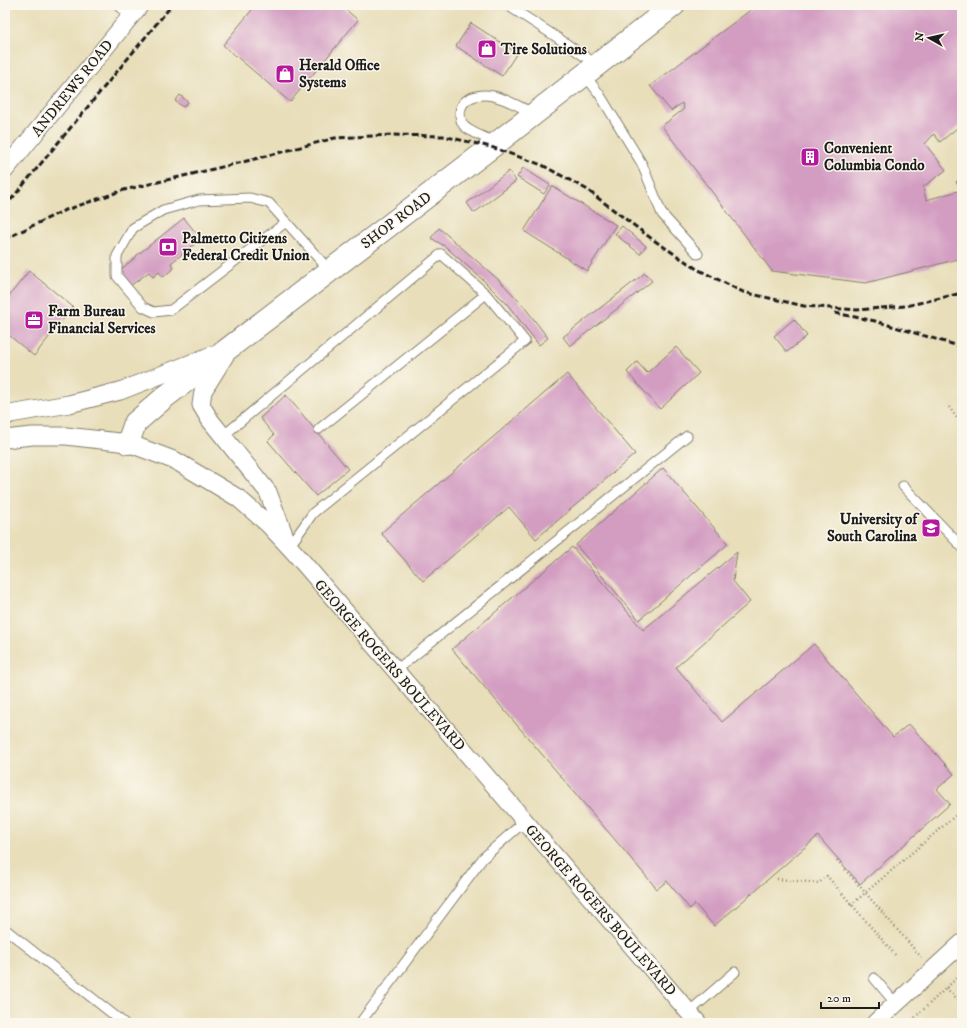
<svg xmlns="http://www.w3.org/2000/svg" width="967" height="1028" viewBox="0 0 967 1028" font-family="'IM FELL DW Pica',serif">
	<rect width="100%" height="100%" fill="#fbf7ec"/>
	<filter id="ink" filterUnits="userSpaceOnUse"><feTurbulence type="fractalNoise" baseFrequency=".025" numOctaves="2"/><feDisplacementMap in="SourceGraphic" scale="8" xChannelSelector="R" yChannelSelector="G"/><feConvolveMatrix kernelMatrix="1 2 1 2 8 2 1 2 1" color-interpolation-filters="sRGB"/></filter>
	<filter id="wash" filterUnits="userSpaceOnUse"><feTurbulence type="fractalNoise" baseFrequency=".012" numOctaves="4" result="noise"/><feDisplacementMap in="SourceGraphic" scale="16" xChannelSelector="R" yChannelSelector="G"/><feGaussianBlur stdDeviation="0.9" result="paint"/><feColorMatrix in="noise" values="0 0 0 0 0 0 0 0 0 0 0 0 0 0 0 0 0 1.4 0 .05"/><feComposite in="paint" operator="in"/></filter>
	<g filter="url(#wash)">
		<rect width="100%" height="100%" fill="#e8deba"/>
		<g id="blocks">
			<path fill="#d39dc2" d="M256,5H340L358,20L290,102L223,45Z
				M757,5H962V124L940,142L934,134L925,144L946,170L923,187L926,200L962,190V258L866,283L772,271L662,126L684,109L682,103L671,111L650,86Z
				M471,23L517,53L502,76L456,46Z
				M180,95L188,102L183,107L175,101Z
				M523,168L550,185L544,194L517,177Z
				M509,171L516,181L474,213L467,203Z
				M962,178V190L956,182Z
				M552,186L616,225L587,271L524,231Z
				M184,218L201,239L171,263L174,268L163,277L159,272L153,277L149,272L130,286L119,271L136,257V256Z
				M622,226L646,246L640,254L615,234Z
				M439,228L500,281L522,304L548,338L539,345L507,304L483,280L446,247L431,238Z
				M29,271L73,307L34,356L5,332V301Z
				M645,273L652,281L570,346L563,337Z
				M794,319L807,336L787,352L774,336Z
				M676,347L699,373L660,409L627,372L637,362L647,373Z
				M567,374L635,454L536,539L509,507L423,581L381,533Z
				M286,395L348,469L316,496L268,441L274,435L260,418Z
				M663,468L728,544L639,620L576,545Z
				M572,547L643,630L737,552L733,581L750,602L676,667L722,722L814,644L893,737L909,724L954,774L937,789L950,804L860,884L818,836L714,926L695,904L690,909L667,881L657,889L452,649Z"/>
		</g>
	</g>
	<g filter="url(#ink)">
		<use href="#blocks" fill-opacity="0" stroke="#827d6b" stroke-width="1"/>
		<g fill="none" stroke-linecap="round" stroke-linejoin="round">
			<g stroke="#827d6b" stroke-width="11">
				<path id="service" d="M118,5L131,16
					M507,5L558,38L597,65
					M585,75L600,95L642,164L662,214L698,254
					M496,142C486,138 474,134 465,127C462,124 460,118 460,113C461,97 479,93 493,96C507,99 520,107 533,113
					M286,222L171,310L154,312L143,307L117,276V256L133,228L163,210L199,200L250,198L269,203L330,271
					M319,429L486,294
					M223,436L441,254L486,294L525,341L313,513L289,547
					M903,486L962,547
					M395,671L687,436
					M5,929L124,1023
					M874,978L896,1004
					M689,1012L735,972
					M360,1023L483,858L525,821"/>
			</g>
			<g stroke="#827d6b" stroke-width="19">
				<path id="minor" d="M5,170L140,5
					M226,354L203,391L201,405L210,420L268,492L285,537
					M5,417L10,414L69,404L120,391L212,355
					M5,439L32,436H66L128,443L176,461L238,498L268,524L294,552L698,1023
					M875,1023L962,943"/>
			</g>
			<g stroke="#827d6b" stroke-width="24">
				<path id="tertiary" d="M128,443L135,423L165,397L498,142L674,5"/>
			</g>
			<path stroke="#827d6b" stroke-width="2.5" stroke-dasharray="1 3" stroke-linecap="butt" d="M949,407L962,425
				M837,860L921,957
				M777,879L819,883L827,876L897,957
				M851,905L962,810
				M946,988L962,1004
				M909,1023L962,973"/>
			<use href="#service" stroke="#fff" stroke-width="9"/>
			<use href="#minor" stroke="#fff" stroke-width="17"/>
			<use href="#tertiary" stroke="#fff" stroke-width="22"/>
			<path stroke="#1c1c1c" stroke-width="3" stroke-dasharray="6 3" stroke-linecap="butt" d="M5,207L172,5
				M5,239L63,211L124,190L243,162L335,138L392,135L443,136L491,147L542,165L586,189L652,239L697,269L743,292L804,306L857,310L906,306L962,293
				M835,313L875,321L962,347"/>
		</g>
	</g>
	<defs>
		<g id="shop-square" transform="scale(1)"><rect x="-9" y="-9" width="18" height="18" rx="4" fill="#b5179e" stroke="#fbf7ec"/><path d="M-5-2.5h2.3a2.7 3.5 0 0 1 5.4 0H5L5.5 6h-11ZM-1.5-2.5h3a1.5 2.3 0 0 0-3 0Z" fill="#fff"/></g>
		<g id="building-square" transform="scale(1)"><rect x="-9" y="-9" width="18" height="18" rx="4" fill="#b5179e" stroke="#fbf7ec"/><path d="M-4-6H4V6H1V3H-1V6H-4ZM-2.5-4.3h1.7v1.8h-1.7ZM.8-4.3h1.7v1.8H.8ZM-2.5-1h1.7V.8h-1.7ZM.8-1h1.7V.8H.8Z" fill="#fff"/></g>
		<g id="bank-square" transform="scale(1)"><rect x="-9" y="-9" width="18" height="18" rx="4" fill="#b5179e" stroke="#fbf7ec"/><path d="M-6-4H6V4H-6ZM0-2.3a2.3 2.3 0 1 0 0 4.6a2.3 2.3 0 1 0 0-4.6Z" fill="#fff"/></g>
		<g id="office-square" transform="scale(1)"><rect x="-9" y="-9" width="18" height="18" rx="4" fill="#b5179e" stroke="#fbf7ec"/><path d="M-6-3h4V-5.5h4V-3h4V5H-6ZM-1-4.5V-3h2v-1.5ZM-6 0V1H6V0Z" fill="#fff"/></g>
		<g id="university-square" transform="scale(1)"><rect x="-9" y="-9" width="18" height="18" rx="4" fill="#b5179e" stroke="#fbf7ec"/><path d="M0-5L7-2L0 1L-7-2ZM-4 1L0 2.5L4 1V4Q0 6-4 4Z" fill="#fff"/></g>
	</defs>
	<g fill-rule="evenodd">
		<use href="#shop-square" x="487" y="49"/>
		<use href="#shop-square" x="285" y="74"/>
		<use href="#building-square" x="810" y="157"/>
		<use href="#bank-square" x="168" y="247"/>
		<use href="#office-square" x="34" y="320"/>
		<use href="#university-square" x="931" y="528"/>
	</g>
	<g text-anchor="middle" stroke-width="3" stroke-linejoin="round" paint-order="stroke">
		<g font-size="15" font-weight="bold" fill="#1c1c1c" stroke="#fbf7ec" text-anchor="start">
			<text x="501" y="54">Tire Solutions</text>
			<text x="299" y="70">Herald Office<tspan x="299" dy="17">Systems</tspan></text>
			<text x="824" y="153">Convenient<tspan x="824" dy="17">Columbia Condo</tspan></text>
			<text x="182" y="243">Palmetto Citizens<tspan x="182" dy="17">Federal Credit Union</tspan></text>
			<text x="48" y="316">Farm Bureau<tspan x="48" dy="17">Financial Services</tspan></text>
			<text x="917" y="524" text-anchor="end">University of<tspan x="917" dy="17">South Carolina</tspan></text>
		</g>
		<g font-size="15" fill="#1c1c1c" stroke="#fbf7ec">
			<text transform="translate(72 88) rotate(-51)" y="5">ANDREWS ROAD</text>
			<text transform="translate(396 220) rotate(-37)" y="5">SHOP ROAD</text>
			<text transform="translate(390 665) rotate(49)" y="5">GEORGE ROGERS BOULEVARD</text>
			<text transform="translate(601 910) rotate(49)" y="5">GEORGE ROGERS BOULEVARD</text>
		</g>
	</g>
	<rect width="967" height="1028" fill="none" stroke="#fbf7ec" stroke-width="20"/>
	<g transform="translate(929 38) rotate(278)" stroke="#fbf7ec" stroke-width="3" paint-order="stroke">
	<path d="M0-3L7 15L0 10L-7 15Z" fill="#1c1c1c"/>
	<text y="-6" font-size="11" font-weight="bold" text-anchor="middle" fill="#1c1c1c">N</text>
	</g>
	<path d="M821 1002v6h58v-6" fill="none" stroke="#1c1c1c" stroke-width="2"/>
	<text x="827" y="1002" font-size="12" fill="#1c1c1c" stroke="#fbf7ec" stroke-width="3" paint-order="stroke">20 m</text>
</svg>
